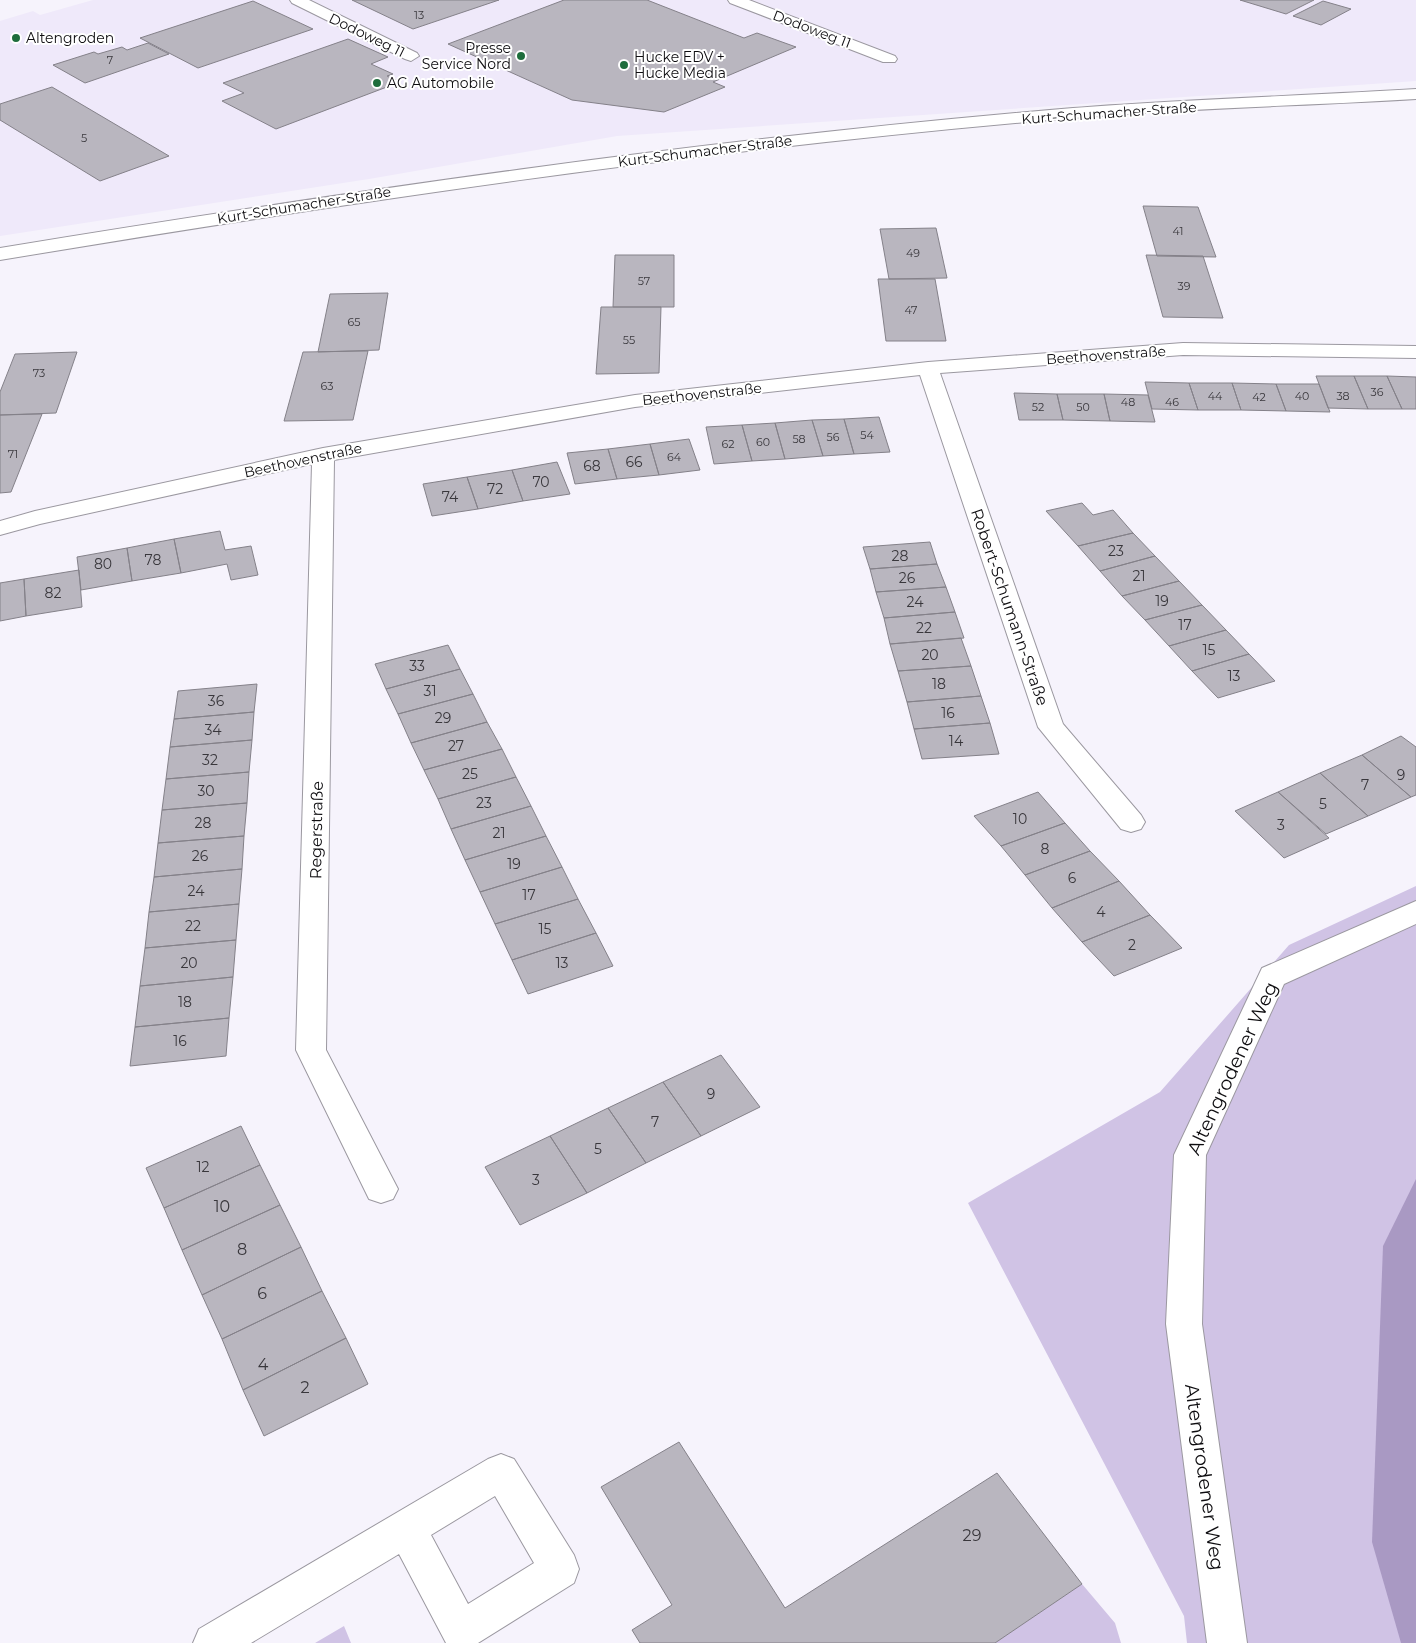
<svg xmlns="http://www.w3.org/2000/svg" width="1416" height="1643" viewBox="0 0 1416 1643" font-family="Montserrat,sans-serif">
	<rect width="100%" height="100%" fill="#f6f3fc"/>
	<path fill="#efe9fa" d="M93,0H1416V81L617,136L369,179L0,236V21L33,11L40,15Z"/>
	<path fill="#d0c3e5" d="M1416,886V1643H1187L1184,1616L968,1203L1160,1092L1289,945Z
		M1082,1584L1115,1623L1121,1643H995Z
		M344,1626L351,1643H315Z"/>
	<path fill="#a999c3" d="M1416,1179V1643H1401L1372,1542L1383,1246Z"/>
	<path fill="#b9b6bf" stroke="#848189" d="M352,0H499L413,29Z
		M564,0H647L744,38L757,33L796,47L713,82L725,87L664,112L572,100L448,44Z
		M1240,0H1314L1286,14Z
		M253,1L313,29L198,68L140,38Z
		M1323,1L1351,9L1321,25L1293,16Z
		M348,39L388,57L371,64L393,74L387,76L400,82L276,129L222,101L244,93L223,83Z
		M148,43L169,54L85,83L53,65L94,52L98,54L122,47L127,50Z
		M52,87L169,156L100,181L0,120V104Z
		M1143,206L1198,207L1216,257L1157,256Z
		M936,228L947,278L889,279L880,229Z
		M615,255H674V307H613Z
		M1146,255L1203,256L1223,318L1163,317Z
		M878,279H935L946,341H886Z
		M388,293L379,350L318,352L330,294Z
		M601,307H661L659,373L596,374Z
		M368,351L353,420L284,421L303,352Z
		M77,352L56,413L0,415V392L15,354Z
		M1316,376H1354L1368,409L1328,408Z
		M1354,376H1387L1402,409H1368Z
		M1387,376L1416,377V409H1402Z
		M1145,382L1189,383L1198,410L1152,409Z
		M1189,383H1232L1241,410H1198Z
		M1232,383L1276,384L1286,411L1241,410Z
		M1276,384H1319L1330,412L1286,411Z
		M1014,393L1057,394L1063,420H1019Z
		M1057,394H1104L1110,421L1063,420Z
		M1104,394L1148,395L1155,422L1110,421Z
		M42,414L11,492L0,493V415Z
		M879,417L890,452L854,454L844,419Z
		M844,419L854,454L823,456L812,420Z
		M812,420L823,456L785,459L775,423Z
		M775,423L785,459L752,461L742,425Z
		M742,425L752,461L714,464L706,427Z
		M689,439L700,470L659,475L650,444Z
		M650,444L659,475L617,479L608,449Z
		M608,449L617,479L575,484L567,453Z
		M557,462L570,494L523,501L512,470Z
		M512,470L523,501L478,509L467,477Z
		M467,477L478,509L432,516L423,484Z
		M1082,503L1093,515L1113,510L1133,533L1078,546L1046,511Z
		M220,531L225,550L251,546L258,575L231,580L227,564L181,573L174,539Z
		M1133,533L1155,556L1100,571L1078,546Z
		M174,539L181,573L132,581L127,548Z
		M930,542L937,564L870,569L863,547Z
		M127,548L132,581L81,590L77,557Z
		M1155,556L1179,581L1122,596L1100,571Z
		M937,564L946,587L876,592L870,569Z
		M79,570L82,607L26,616L24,579Z
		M24,579L26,616L0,621V583Z
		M1179,581L1202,605L1145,620L1122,596Z
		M946,587L955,612L884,618L876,592Z
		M1202,605L1226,630L1169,646L1145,620Z
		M955,612L964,638L890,644L884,618Z
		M1226,630L1249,654L1192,671L1169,646Z
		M961,638L971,666L898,671L890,644Z
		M448,645L460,669L386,689L375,664Z
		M1249,654L1275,681L1218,698L1192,671Z
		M971,666L981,696L907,702L898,671Z
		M460,669L473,694L398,714L386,689Z
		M257,684L254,712L174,719L178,691Z
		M473,694L487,722L411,743L398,714Z
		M981,696L990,723L914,729L907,702Z
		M254,712L252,740L170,747L174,719Z
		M487,722L502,749L424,770L411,743Z
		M990,723L999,754L922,759L914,729Z
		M1401,736L1416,747V795L1411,797L1362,755Z
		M252,740L249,772L166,779L170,747Z
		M502,749L516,777L438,799L424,770Z
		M1362,755L1411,797L1368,816L1320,773Z
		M249,772L247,803L162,810L166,779Z
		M1320,773L1368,816L1326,834L1278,792Z
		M516,777L531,806L451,829L438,799Z
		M1038,792L1065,823L1001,846L974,816Z
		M1278,792L1329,838L1284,858L1235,811Z
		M247,803L244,836L158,843L162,810Z
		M531,806L546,836L465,860L451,829Z
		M1065,823L1090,851L1025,875L1001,846Z
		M244,836L242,869L154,877L158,843Z
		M546,836L562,867L480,892L465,860Z
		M1090,851L1119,881L1052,908L1025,875Z
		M562,867L578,899L495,924L480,892Z
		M242,869L239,904L149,912L154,877Z
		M1119,881L1150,915L1082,942L1052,908Z
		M578,899L596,933L512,960L495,924Z
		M239,904L236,940L145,948L149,912Z
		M1150,915L1182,948L1114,976L1082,942Z
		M596,933L613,966L528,994L512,960Z
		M236,940L233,977L140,986L145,948Z
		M233,977L229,1018L135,1027L140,986Z
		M229,1018L226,1056L130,1066L135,1027Z
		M721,1055L760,1107L701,1136L663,1082Z
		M663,1082L701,1136L646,1163L608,1108Z
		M608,1108L646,1163L587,1193L550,1136Z
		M241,1126L260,1165L164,1208L146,1168Z
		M550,1136L587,1193L520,1225L485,1167Z
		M260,1165L280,1205L182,1250L164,1208Z
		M280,1205L301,1247L202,1295L182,1250Z
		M301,1247L322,1291L222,1339L202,1295Z
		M322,1291L346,1338L243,1390L222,1339Z
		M346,1338L368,1384L264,1436L243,1390Z
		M679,1442L785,1608L997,1473L1082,1584L995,1643H640L632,1630L672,1605L601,1487Z"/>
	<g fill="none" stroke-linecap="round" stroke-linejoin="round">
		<g stroke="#9b98a0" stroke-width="2">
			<path id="service" d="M290,0H309L417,53L419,56L411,61L405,59L292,3Z
				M728,0H749L895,56L897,59L895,62H883L730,3Z
				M1416,901V924L1284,984L1206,1155L1202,1324L1247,1643H1207L1166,1324L1174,1155L1262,968Z
				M501,1454L514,1459L574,1555L579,1569L574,1583L478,1643H446L399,1554L251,1643H193L199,1629L488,1459ZM495,1496L534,1563L468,1604L431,1535Z"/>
		</g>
		<g stroke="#9b98a0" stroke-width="2">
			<path id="minor" d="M1183,343L1416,346V358L1183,355L940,373L1063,724L1141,815L1145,822L1141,829L1131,832L1121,829L1038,727L920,375L635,407L334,460L326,1050L398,1189L393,1199L381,1203L369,1199L296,1050L312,464L40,524L0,535V521L35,511L323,448L635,395L928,362Z"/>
		</g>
		<g stroke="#9b98a0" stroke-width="2">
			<path id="tertiary" d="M1416,89V99C1302,106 1187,108 1073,118C713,148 356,201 0,260V248C356,190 713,138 1073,108C1187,99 1302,96 1416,89Z"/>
		</g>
		<use href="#service" fill="#fff" fill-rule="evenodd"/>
		<use href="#minor" fill="#fff" fill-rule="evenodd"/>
		<use href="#tertiary" fill="#fff" fill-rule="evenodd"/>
	</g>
	<g fill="#1e6d3c" stroke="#fff" stroke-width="2">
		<circle cx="16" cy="38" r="5"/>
		<circle cx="521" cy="56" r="5"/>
		<circle cx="624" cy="65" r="5"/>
		<circle cx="377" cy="83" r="5"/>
	</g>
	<g text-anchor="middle" stroke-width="4" stroke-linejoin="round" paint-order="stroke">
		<g font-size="11" fill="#39373c">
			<text x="419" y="19">13</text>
			<text x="110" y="64">7</text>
			<text x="84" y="142">5</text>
			<text x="1178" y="235">41</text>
			<text x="913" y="257">49</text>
			<text x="644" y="285">57</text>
			<text x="1184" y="290">39</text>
			<text x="911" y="314">47</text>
			<text x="354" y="326">65</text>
			<text x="629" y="344">55</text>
			<text x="39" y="377">73</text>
			<text x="327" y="390">63</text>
			<text x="1377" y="396">36</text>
			<text x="1215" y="400">44</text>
			<text x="1302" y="400">40</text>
			<text x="1343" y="400">38</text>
			<text x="1259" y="401">42</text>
			<text x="1128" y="406">48</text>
			<text x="1172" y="406">46</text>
			<text x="1038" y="411">52</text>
			<text x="1083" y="411">50</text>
			<text x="867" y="439">54</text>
			<text x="833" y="441">56</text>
			<text x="799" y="443">58</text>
			<text x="763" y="446">60</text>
			<text x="728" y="448">62</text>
			<text x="13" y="458">71</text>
			<text x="674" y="461">64</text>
		</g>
		<g font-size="14" fill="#0e0d10" stroke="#fff">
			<text transform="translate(812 29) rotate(21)" y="5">Dodoweg 11</text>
			<text transform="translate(367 35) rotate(26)" y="5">Dodoweg 11</text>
			<text transform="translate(1109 113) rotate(-4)" y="5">Kurt-Schumacher-Straße</text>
			<text transform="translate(705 151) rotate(-7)" y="5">Kurt-Schumacher-Straße</text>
			<text transform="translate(304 205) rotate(-9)" y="5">Kurt-Schumacher-Straße</text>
			<text transform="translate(1106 355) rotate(-4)" y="5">Beethovenstraße</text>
			<text transform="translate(702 394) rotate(-6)" y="5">Beethovenstraße</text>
			<text transform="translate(303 460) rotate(-12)" y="5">Beethovenstraße</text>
		</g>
		<g font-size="14" fill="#0e0d10" stroke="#fff" text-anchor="start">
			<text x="26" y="43">Altengroden</text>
			<text x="511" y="53" text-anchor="end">Presse<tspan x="511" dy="16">Service Nord</tspan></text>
			<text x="634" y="62">Hucke EDV +<tspan x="634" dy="16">Hucke Media</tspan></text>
			<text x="387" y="88">AG Automobile</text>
		</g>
		<g font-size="14" fill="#39373c">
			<text x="634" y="467">66</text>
			<text x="592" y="471">68</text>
			<text x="541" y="487">70</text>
			<text x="495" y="494">72</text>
			<text x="450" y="502">74</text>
			<text x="1116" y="556">23</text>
			<text x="900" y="561">28</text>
			<text x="153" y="565">78</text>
			<text x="103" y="569">80</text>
			<text x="1139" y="581">21</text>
			<text x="907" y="583">26</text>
			<text x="53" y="598">82</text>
			<text x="1162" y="606">19</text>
			<text x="915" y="607">24</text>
			<text x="1185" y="630">17</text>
			<text x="924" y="633">22</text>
			<text x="1209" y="655">15</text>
			<text x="930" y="660">20</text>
			<text x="417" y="671">33</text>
			<text x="1234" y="681">13</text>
			<text x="939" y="689">18</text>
			<text x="430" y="696">31</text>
			<text x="216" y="706">36</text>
			<text x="948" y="718">16</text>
			<text x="443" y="723">29</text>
			<text x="213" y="735">34</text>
			<text x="956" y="746">14</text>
			<text x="456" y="751">27</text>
			<text x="210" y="765">32</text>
			<text x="470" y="779">25</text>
			<text x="1401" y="780">9</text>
			<text x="1365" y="790">7</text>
			<text x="206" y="796">30</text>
			<text x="484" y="808">23</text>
			<text x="1323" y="809">5</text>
			<text x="1020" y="824">10</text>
			<text x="203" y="828">28</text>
			<text x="1281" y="830">3</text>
			<text x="499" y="838">21</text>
			<text x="1045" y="854">8</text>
			<text x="200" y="861">26</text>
			<text x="514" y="869">19</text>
			<text x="1072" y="883">6</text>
			<text x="196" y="896">24</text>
			<text x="529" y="900">17</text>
			<text x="1101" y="917">4</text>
			<text x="193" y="931">22</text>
			<text x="545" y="934">15</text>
			<text x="1132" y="950">2</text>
			<text x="189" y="968">20</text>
			<text x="562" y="968">13</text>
			<text x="185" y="1007">18</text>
			<text x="180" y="1046">16</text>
			<text x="711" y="1099">9</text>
			<text x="655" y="1127">7</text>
			<text x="598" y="1154">5</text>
			<text x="203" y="1172">12</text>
			<text x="536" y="1185">3</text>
		</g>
		<g font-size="16" fill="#0e0d10" stroke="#fff">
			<text transform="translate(1010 607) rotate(71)" y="6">Robert-Schumann-Straße</text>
			<text transform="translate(316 830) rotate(-89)" y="6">Regerstraße</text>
		</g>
		<g font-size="16" fill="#39373c">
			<text x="222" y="1212">10</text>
			<text x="242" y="1255">8</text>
			<text x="262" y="1299">6</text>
			<text x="263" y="1370">4</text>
			<text x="305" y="1393">2</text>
			<text x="972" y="1541">29</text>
		</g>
		<g font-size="19" fill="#0e0d10" stroke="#fff">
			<text transform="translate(1232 1068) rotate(-65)" y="7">Altengrodener Weg</text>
			<text transform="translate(1205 1477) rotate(82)" y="7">Altengrodener Weg</text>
		</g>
	</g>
</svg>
